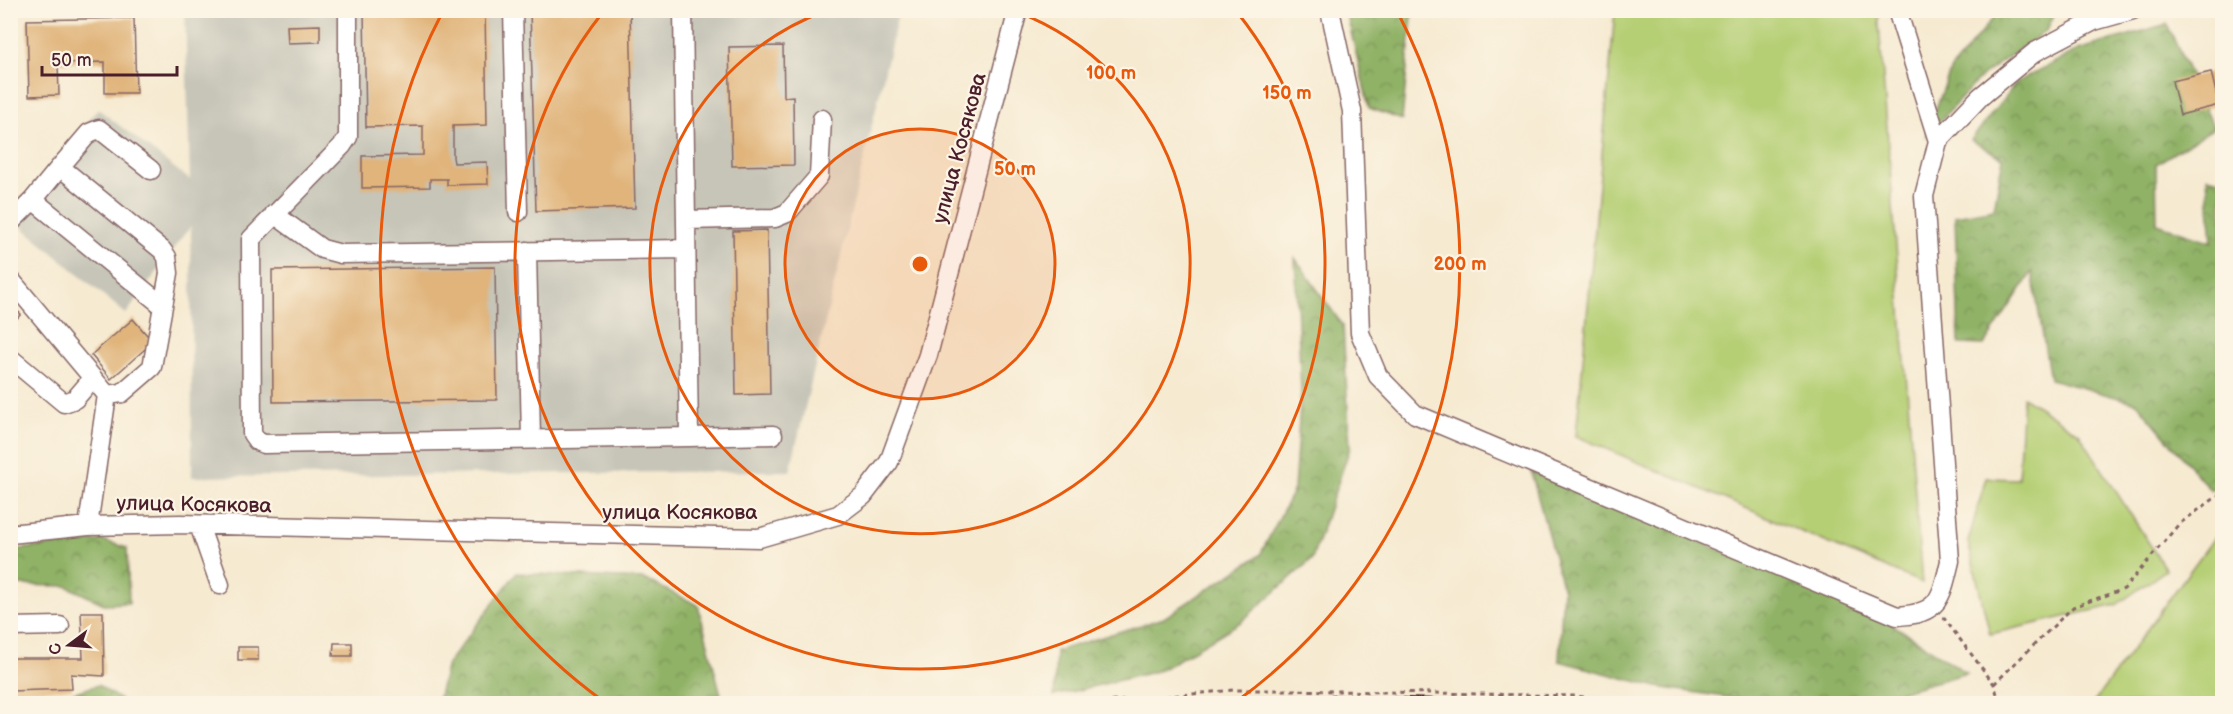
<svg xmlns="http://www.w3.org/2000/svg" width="2233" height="714" viewBox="0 0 2233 714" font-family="'Balsamiq Sans',sans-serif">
	<defs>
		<pattern id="forest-crowns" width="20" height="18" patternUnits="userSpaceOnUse" patternTransform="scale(1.5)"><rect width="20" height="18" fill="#90b266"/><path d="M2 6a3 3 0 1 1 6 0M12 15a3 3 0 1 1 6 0" fill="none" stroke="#789054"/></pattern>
	</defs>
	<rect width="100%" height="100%" fill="#fcf5e5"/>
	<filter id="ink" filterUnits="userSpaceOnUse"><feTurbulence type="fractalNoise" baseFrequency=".0167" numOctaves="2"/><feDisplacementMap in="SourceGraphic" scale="12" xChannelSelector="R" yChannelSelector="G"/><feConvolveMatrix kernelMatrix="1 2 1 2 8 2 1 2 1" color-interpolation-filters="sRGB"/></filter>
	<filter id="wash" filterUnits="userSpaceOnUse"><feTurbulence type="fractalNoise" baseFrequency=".008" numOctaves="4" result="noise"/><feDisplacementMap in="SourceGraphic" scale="24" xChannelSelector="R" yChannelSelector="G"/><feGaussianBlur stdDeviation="1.35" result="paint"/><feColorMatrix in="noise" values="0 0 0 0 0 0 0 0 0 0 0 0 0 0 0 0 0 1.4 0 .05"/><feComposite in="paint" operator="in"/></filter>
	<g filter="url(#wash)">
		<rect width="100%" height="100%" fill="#f6ead1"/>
		<path fill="#c6c5b8" d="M185,11H899L790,471L192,477L191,226L126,314L11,218V213L98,109L190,180Z"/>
		<path fill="#b5cf75" stroke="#807750" stroke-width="1.5" d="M1615,11H1878L1922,583L1576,436Z
			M2023,397L2079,433L2166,570L2116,605L1990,634L1968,542L1986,478L2018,479Z
			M2217,534L2222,539V703H2093Z"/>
		<path fill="url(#forest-crowns)" stroke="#6d6848" stroke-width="1.5" d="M1346,11H1410L1412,17L1402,120L1369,108Z
			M1999,11H2056L2047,30L1983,75L1925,137L1951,69Z
			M2167,24L2214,128L2156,164L2157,224L2212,242L2207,177L2222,180V479L2211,491L2137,403L2050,379L2032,272L1984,345L1959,344L1955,216L1994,209L2003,158L1971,140L2017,82L2078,50Z
			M1295,258L1343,326L1350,448L1312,559L1241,622L1161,670L1054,696L1056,651L1164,618L1260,555L1294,489L1301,391Z
			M1531,472L1881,617L1967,673L1860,703L1773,704L1657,687L1559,661L1563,589Z
			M102,540L127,548L129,603L104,604L66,586L11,585V550Z
			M516,573L644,579L698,605L723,703H437L447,664Z
			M98,685L125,703H39Z"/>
		<g id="blocks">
			<path fill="#e0b47a" d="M485,10L487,125L453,126V157L454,163L487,162L488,184L447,185V179H430V187L362,188V156L423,155V126L366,127L364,11Z
				M530,10H630L635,208L536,211Z
				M134,18L136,93H105V62L58,63L59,95L29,96L27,20Z
				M320,25V42L288,43L287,26Z
				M783,46L784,97L793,96L794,165L732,166L729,47Z
				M2211,72L2219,105L2180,115L2172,81Z
				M767,230L770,394L736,395L733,231Z
				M495,267L497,400L273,402L272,270Z
				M10,305L21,314L10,326Z
				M133,319L153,342L111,379L91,355Z
				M81,612H103L104,676L71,674L72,689L10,691V658H83Z
				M334,643H352V656H333Z
				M238,647H258V660H238Z"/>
		</g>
	</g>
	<g filter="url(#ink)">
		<use href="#blocks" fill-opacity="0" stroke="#866665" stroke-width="1.5"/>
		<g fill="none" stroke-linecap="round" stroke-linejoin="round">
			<g stroke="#866665" stroke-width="21">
				<path id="minor" d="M348,10V137L342,146L251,239L252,434L257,441L264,444L689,437
					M513,10L518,212
					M683,10L689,437L773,435
					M1330,10L1352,111L1360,333L1378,376L1415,414L1897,616C1939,614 1941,599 1950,561L1924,196L1938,141L1980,97L2035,52L2094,21L2133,10
					M1897,10L1938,141
					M60,167L89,133L99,129L151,170
					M274,214L322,249L341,254L686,249
					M686,220L775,218L787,213L819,176L822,119
					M10,223L33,200
					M527,251L531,439
					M10,279L107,395
					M10,358L64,403L75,399L93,378
					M199,525L220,585
					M88,526L107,395L122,393L152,367L169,273L167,257L162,250L60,167L33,200L163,306
					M10,534L88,526L180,524L759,538L838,515L863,496L889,462L928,355L1018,10
					M10,627L60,626"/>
			</g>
			<path stroke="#866665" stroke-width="3" stroke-dasharray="4.5 4.5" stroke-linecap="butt" d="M1943,617L1994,684L2000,704
				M1994,684L2073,607L2124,589L2179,524L2222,493
				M1085,704L1234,690H1290L1576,696L1639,704"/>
			<use href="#minor" stroke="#fff" stroke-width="18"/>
			<path stroke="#4a1f2b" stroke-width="4.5" d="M1172,704L1337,697L1555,704"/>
		</g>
	</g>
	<circle cx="920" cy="264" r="135" fill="#e8590c" fill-opacity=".12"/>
	<g fill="none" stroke="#e8590c" stroke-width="3">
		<circle cx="920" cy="264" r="135"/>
		<path d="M1015 11A270 270 0 1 1 825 11"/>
		<path d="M1237 12A405 405 0 1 1 603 12"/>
		<path d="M603 701A540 540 0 0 1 441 15M1399 15A540 540 0 0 1 1237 701"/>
	</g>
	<g text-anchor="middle" stroke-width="4.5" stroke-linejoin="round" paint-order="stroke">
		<g font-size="21" fill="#4a1f2b" stroke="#fcf5e5">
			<text transform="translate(959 148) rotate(-75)" y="7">улица Косякова</text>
			<text transform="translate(194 504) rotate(1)" y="7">улица Косякова</text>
			<text x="680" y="519">улица Косякова</text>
		</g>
	</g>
	<circle cx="920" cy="264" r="9" fill="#e8590c" stroke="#fcf5e5" stroke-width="3"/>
	<g font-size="18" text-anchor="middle" font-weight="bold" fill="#e8590c" stroke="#fcf5e5" stroke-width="4.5" stroke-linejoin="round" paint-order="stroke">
		<text x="1111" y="79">100 m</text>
		<text x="1287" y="99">150 m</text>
		<text x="1015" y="175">50 m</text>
		<text x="1460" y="270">200 m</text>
	</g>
	<rect width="2233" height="714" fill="none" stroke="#fcf5e5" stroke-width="36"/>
	<g transform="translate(69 645) rotate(254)" stroke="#fcf5e5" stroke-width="4.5" paint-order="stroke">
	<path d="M0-4.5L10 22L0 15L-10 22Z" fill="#4a1f2b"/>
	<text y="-9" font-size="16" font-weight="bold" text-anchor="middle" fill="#4a1f2b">С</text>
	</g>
	<path d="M42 66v9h135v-9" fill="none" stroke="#4a1f2b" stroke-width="3"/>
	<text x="51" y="66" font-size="18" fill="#4a1f2b" stroke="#fcf5e5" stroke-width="4.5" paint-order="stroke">50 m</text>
</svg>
